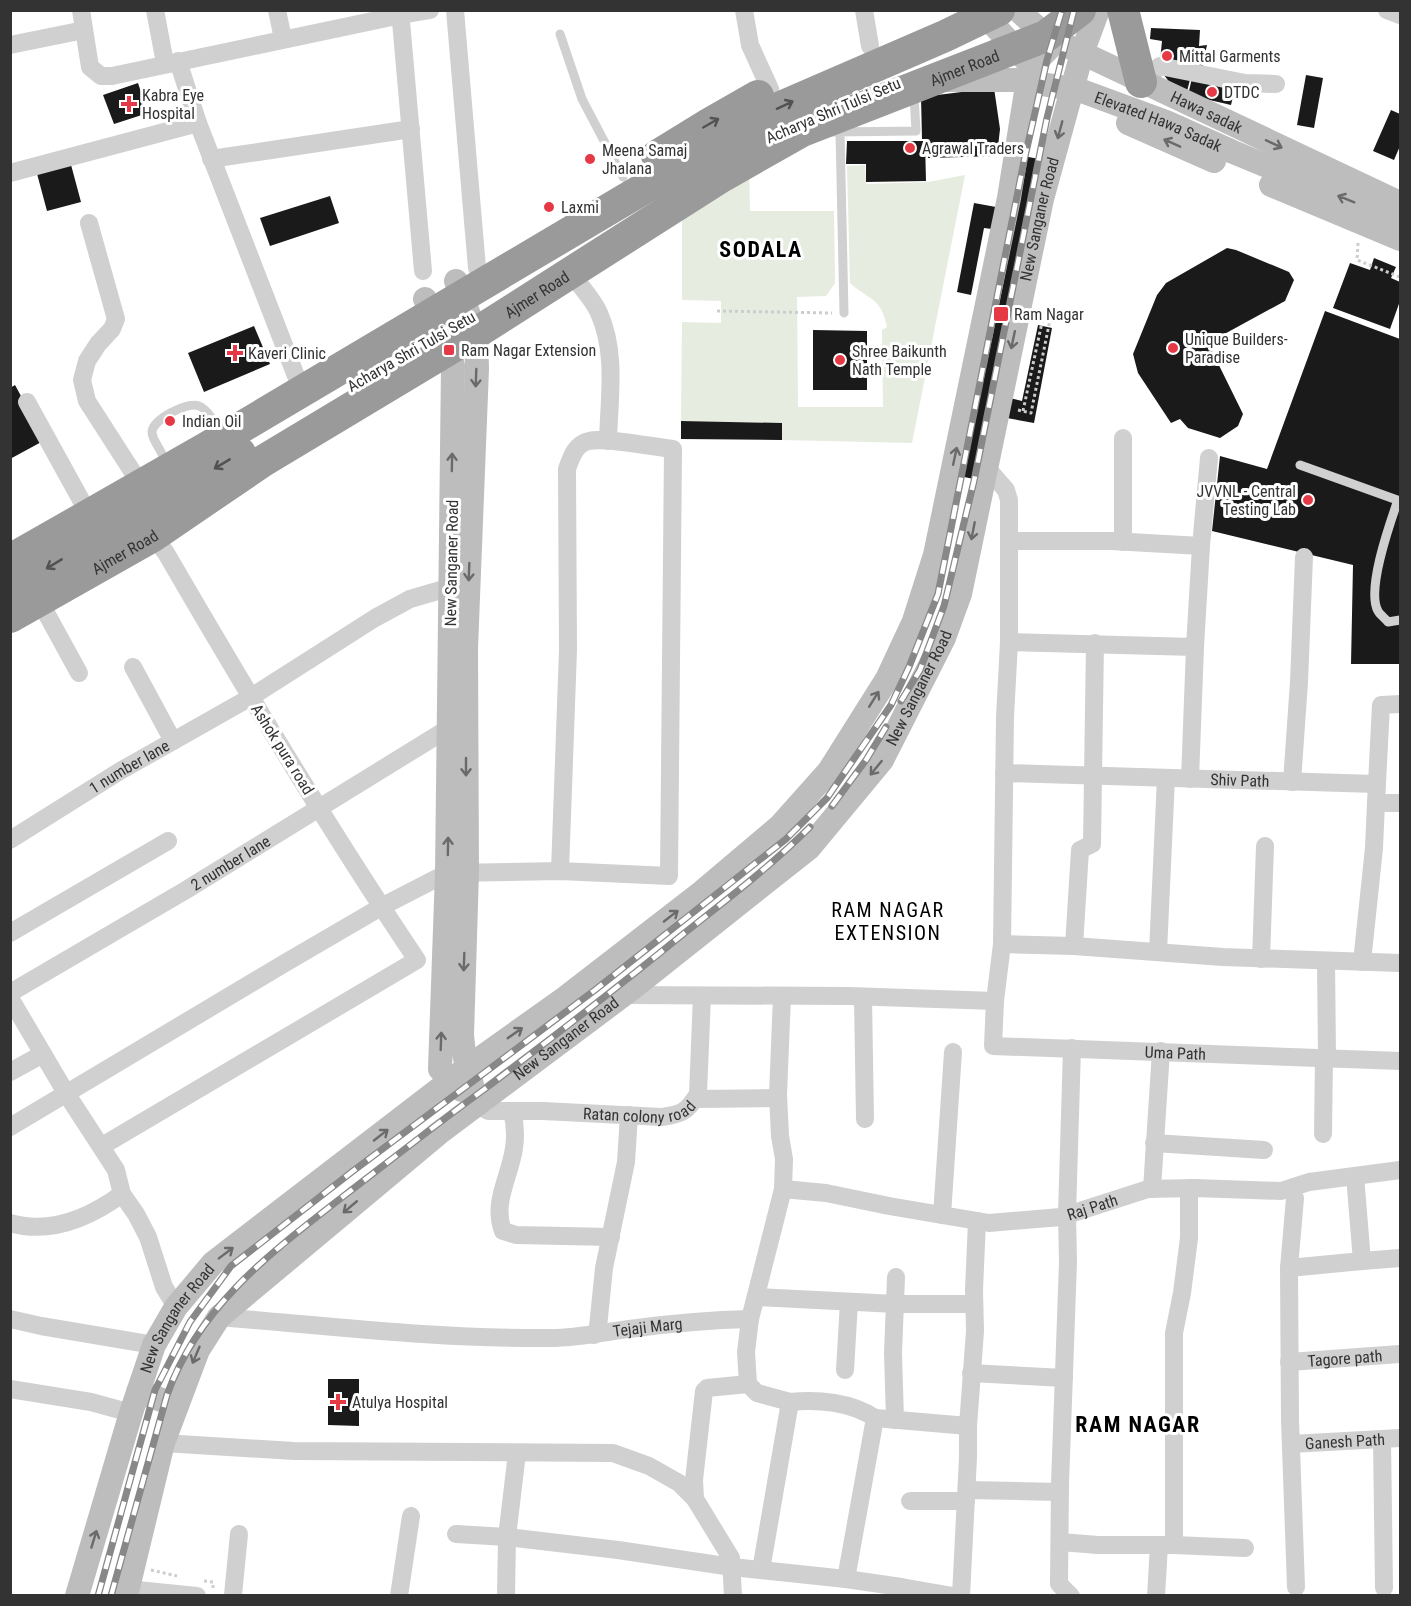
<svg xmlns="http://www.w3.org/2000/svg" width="1411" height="1606" viewBox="0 0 1411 1606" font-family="'Roboto Condensed',sans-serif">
	<rect width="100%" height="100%" fill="#fff"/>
	<path fill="#e6ecdf" d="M865,165L866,184L928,182L965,175L912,443L782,440V423L681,421L682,322L721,323V301L682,300V209L749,167L750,211H834L835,283L826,296L797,297L798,407H883L882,330L887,327C881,297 870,301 850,283L847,166Z"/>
	<path fill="#1a1a1a" d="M1151,28L1200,30L1199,46L1207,45L1202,68L1160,61L1162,41L1150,39Z
		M1163,74L1191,76L1186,95L1171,84Z
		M1306,75L1323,78L1314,128L1297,125Z
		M1192,78L1235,88L1231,105L1188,95Z
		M138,83L148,113L114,124L103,95Z
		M994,88L1000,129L997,156L928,158L927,139H922L921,97Z
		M1391,110L1400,114V146L1394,160L1373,151Z
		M847,141H925L926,181L866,182V164H846Z
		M1007,153L1056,162L1010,398L1022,401L1038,325L1052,328L1034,423L1007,418L994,483L944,473L992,229L984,228L971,295L957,292L974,203L996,207Z
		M70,161L81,202L47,211L36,170Z
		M330,196L339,223L270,246L260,218Z
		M1227,248L1236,250L1289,272L1294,280L1285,301L1208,343L1243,414L1238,426L1220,438L1188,428L1180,419L1171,423L1138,373L1133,354L1157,295L1166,283Z
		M1374,258L1396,267L1391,278L1400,282V301L1390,329L1333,308L1350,263L1370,270Z
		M1325,311L1400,339V664H1351L1353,565L1212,531L1220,456L1267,469Z
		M254,326L270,364L204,392L188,353Z
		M813,330L867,331V390H813Z
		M15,385L45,440L10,459V388Z
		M681,421L782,423V440L681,439Z
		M328,1379H359V1426L328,1425Z"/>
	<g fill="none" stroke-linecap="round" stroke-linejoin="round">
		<path stroke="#cdcdcd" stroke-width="3" stroke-dasharray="3 3" stroke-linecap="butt" d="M1358,243L1357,260L1400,277
			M717,311L832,313
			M1018,410L1031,413L1051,315L1037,310
			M1023,411L1044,313
			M151,1570L177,1576
			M204,1581L213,1582V1591"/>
		<path stroke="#d0d0d0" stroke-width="9" d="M560,34L582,99L623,177
			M834,132L916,131L914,95
			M840,132L844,313
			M162,454C159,447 152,439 152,432C153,419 188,401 199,406C206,408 211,418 216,423
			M1300,465L1400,501
			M1398,500C1390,523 1366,590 1378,611C1380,615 1385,618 1388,622L1400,620"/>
		<g stroke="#d0d0d0" stroke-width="18">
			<path d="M81,10L90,67L101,76H112L401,15L430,10"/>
			<path d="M155,10L165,63"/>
			<path d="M277,10L283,39"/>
			<path d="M400,10L423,271"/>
			<path d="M455,10L477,268"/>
			<path d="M744,10L750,45L770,89"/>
			<path d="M864,10L870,46"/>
			<path d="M1387,10L1400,15"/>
			<path d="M10,45L84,30"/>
			<path d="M178,61L198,123L296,376"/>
			<path d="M1141,82L1160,66L1245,83L1276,84"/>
			<path d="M211,159L411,129"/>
			<path d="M10,173L198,123"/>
			<path d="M89,223L116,319L112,329L98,344L87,361L82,380L87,401L132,471"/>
			<path d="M570,272C579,285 593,299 599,313C617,353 609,399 608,441"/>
			<path d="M27,402L81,500"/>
			<path d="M1123,438V542"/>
			<path id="s1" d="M986,467L1006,490L1009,500V642L1005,717L1002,944L995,1001L993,1046L1400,1061"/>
			<path d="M1009,541H1112L1201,546L1195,647L1009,642"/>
			<path d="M1201,546L1209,458"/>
			<path d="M39,600L79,673"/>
			<path d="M133,667L173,741"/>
			<path d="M1400,704L1381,705L1376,803H1400"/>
			<path id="s2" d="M1004,773L1376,784"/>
			<path d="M1190,779L1195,647"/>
			<path d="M1292,782L1299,682L1304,557"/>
			<path id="s3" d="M10,840L120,771L251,697L375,618L410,599L451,587"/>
			<path d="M10,933L168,841"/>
			<path d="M1002,944L1074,946L1223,957L1400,963"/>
			<path d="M1074,946L1080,850L1092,844L1095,643"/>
			<path d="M1158,952L1166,778"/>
			<path d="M1261,959L1265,846"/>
			<path d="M1326,961L1327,1057"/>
			<path d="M1362,962L1374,848L1376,803"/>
			<path id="s4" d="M10,993L186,890L449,728"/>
			<path d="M622,995L849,996L995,1001"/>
			<path d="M863,997L865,1119"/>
			<path d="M10,998L66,1093L116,1170L122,1194L136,1214L148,1237L164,1287L176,1307"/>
			<path d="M10,1072L43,1054"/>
			<path d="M695,1099L778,1098"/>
			<path id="s5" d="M477,1104L488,1111H543L662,1117C682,1114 687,1112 698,1094L702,996"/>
			<path d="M512,1111C515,1123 516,1135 514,1148C510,1177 492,1202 503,1231L516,1235L611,1237"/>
			<path d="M10,1127L285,963L381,907L447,873L560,871L568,650L567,469C571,458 575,444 589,441C605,437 654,447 673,449L669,876L560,871"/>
			<path d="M1323,1134L1324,1057"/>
			<path d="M1154,1143L1264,1150"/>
			<path d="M102,1146L417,960C328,828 246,691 166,553L153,536"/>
			<path d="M1355,1176L1362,1261L1400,1258"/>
			<path id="s6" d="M783,1189L826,1193L889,1206L989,1223L1061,1217L1148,1189L1195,1188L1281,1191L1309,1182L1400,1170"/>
			<path d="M1152,1189L1161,1051"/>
			<path d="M942,1215L953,1052"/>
			<path d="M10,1223C51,1235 89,1218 122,1194"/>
			<path d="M1289,1268L1295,1198"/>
			<path d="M756,1297L896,1304H974"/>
			<path id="s7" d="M219,1317C330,1326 440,1339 551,1338C580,1338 608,1331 637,1328C675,1323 712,1320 750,1319L783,1189L784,1159L780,1136L778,1095L782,996"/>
			<path d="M10,1319L41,1326L154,1345"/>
			<path d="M750,1319L746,1352L748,1384L757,1393L790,1402L761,1570"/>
			<path d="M594,1335L598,1327L604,1268L626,1162L629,1115"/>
			<path id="s8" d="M1289,1362L1400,1354"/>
			<path d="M845,1370L849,1302"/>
			<path d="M971,1373L1064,1378"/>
			<path d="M10,1389L91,1402L131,1413"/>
			<path d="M790,1402C818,1399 851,1402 875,1418"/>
			<path d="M895,1420L893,1353L896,1277"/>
			<path d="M1382,1439L1384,1588"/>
			<path d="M163,1443L294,1451L613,1453L649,1466L679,1483L695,1499L731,1558L733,1596"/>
			<path id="s9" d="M1291,1444L1400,1438"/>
			<path d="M967,1490L1060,1492"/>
			<path d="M695,1499L694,1480L704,1391L707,1388L748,1384"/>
			<path d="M910,1501H966"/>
			<path d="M456,1534L507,1537L618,1550L732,1567L846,1579L901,1587L900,1596"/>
			<path d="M1060,1542L1098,1545H1174V1333L1182,1293L1189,1238V1188"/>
			<path d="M1174,1545L1245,1548"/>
			<path d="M846,1579L875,1418L968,1426L975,1331L974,1290L977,1221"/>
			<path d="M901,1587L953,1596"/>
			<path d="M1296,1587L1290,1420L1289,1268L1362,1261"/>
			<path d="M127,1589L197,1596"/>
			<path d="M233,1595L239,1534"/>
			<path d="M399,1596L411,1516"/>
			<path d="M506,1596L507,1537L517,1453"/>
			<path d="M961,1596L968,1457V1426"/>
			<path d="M1071,1596L1059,1584L1060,1484L1068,1262L1067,1215L1072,1048"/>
			<path d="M1156,1596L1159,1545"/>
		</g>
		<g stroke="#bdbdbd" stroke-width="24">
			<path d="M980,10L1025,59"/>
			<path id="s10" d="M1018,10L1046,36L1400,203"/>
			<path id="s11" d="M946,80H1017L1079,90L1166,122L1233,152L1400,221"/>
			<path d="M1128,123L1214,161"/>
			<path d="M1271,185L1400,239"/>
			<path d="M456,281L476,333L477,369L466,648L467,872L462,1035L464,1054L477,1104"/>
			<path d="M425,299L449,350L453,366L447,873L440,1069L462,1090"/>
			<path d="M138,1392L177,1405"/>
			<path id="s12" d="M77,1596L131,1413L154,1345L176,1307L213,1263L468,1067L565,998L702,892L780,826L829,771L887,679L914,621L935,555L1009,198L1026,92L1032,66L1056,41"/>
			<path id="s13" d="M126,1596L163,1443L198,1350L219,1317L439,1133L630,990L809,848L882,760L944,638L960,594L1042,199L1082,53L1098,10"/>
		</g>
		<g stroke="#9a9a9a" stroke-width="32">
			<path d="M1123,10L1141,82"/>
			<path d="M657,156L709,124L758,96"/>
			<path d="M10,560L208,447L781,107L945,36L999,10"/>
			<path d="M10,591L240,453"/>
			<path id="s14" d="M10,617L153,536L263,461L476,333L721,177L802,131L1046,36L1080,10"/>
		</g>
		<g stroke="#888" stroke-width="7">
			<path id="rail" d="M901,701L920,670L944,606L974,481L1047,118L1074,10
				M832,806L866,760L886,727
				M98,1596L155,1390L190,1322L231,1266L353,1171L595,990L786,839L827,798L891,705L909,667L938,594L1024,161L1047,60L1062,10
				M111,1596L167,1395C199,1305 273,1251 345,1195C392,1159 438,1123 486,1088C552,1038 618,987 682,935C726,900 771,866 810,827"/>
		</g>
		<use href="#rail" stroke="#fff" stroke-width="4.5" stroke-dasharray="14" stroke-linecap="butt"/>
	</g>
	<defs><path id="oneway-shaft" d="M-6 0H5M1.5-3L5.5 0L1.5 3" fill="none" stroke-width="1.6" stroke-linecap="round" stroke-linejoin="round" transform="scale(1.5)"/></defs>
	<g stroke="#525252">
		<use href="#oneway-shaft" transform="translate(785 105) rotate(-25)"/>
		<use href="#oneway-shaft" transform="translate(711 123) rotate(-30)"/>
		<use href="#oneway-shaft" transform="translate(222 464) rotate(149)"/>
		<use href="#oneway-shaft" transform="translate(54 564) rotate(149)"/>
	</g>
	<g stroke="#6a6a6a">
		<use href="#oneway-shaft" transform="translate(1060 130) rotate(105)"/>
		<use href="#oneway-shaft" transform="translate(1172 143) rotate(-156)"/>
		<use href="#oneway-shaft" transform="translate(1274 144) rotate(25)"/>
		<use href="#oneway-shaft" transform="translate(1346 199) rotate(-158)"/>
		<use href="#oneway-shaft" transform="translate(1013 340) rotate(102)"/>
		<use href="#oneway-shaft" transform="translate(476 378) rotate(92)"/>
		<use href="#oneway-shaft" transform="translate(955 456) rotate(-78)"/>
		<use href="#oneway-shaft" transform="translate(452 462) rotate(-89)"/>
		<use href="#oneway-shaft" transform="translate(973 531) rotate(101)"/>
		<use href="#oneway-shaft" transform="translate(469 572) rotate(92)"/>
		<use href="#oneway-shaft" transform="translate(874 699) rotate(-58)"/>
		<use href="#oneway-shaft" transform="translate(466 767) rotate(90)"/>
		<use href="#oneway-shaft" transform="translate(876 768) rotate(129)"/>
		<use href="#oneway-shaft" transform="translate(448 846) rotate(-89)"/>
		<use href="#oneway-shaft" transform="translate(671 916) rotate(-38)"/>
		<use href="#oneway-shaft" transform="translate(464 962) rotate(92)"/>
		<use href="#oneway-shaft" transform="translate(515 1033) rotate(-35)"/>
		<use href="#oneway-shaft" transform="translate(441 1041) rotate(-88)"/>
		<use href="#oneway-shaft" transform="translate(381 1135) rotate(-38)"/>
		<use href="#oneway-shaft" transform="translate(350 1207) rotate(140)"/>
		<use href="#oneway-shaft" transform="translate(226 1253) rotate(-37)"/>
		<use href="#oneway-shaft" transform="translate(196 1355) rotate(113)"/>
		<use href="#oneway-shaft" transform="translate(94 1539) rotate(-73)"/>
	</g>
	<g fill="#e63946" stroke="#fff" stroke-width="2">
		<circle cx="1167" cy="56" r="6"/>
		<circle cx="1212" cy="92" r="6"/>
		<path d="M126 95h6v6h6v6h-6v6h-6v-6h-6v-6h6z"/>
		<circle cx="910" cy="148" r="6"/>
		<circle cx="590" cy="159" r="6"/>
		<circle cx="549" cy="207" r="6"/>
		<rect x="993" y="306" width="16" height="16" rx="3"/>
		<circle cx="1173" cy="348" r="6"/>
		<rect x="443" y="344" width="12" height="12" rx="3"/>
		<path d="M232 344h6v6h6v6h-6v6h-6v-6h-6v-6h6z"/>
		<circle cx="840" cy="360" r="6"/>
		<circle cx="170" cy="421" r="6"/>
		<circle cx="1308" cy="500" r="6"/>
		<path d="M335 1393h6v6h6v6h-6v6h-6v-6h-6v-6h6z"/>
	</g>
	<g text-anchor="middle" stroke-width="6" stroke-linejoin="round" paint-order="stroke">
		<g font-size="16" fill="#333" stroke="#fff" text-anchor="start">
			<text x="1179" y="62">Mittal Garments</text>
			<text x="1224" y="98">DTDC</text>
			<text x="142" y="101">Kabra Eye<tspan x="142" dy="18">Hospital</tspan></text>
			<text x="922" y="154">Agrawal Traders</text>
			<text x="602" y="156">Meena Samaj<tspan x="602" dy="18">Jhalana</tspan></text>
			<text x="561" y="213">Laxmi</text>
			<text x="1014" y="320">Ram Nagar</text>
			<text x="1185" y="345">Unique Builders-<tspan x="1185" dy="18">Paradise</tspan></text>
			<text x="461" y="356">Ram Nagar Extension</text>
			<text x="852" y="357">Shree Baikunth<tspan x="852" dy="18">Nath Temple</tspan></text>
			<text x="248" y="359">Kaveri Clinic</text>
			<text x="182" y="427">Indian Oil</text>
			<text x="1296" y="497" text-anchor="end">JVVNL - Central<tspan x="1296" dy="18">Testing Lab</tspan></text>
			<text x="352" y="1408">Atulya Hospital</text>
		</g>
		<g font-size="16" fill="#333" stroke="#fff">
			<text dy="6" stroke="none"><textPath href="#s14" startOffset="1104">Ajmer Road</textPath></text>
			<text transform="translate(833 110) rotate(-23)" y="6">Acharya Shri Tulsi Setu</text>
			<text dy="6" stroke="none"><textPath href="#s10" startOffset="216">Hawa sadak</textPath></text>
			<text dy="6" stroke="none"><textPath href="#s11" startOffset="219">Elevated Hawa Sadak</textPath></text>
			<text dy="6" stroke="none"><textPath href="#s13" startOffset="1731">New Sanganer Road</textPath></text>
			<text dy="6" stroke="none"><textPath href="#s14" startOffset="618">Ajmer Road</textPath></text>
			<text transform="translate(411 351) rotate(-30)" y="6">Acharya Shri Tulsi Setu</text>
			<text dy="6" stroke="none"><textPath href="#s14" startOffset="132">Ajmer Road</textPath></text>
			<text transform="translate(451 563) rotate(-89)" y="6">New Sanganer Road</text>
			<text dy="6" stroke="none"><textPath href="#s13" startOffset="1245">New Sanganer Road</textPath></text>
			<text transform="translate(283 749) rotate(58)" y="6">Ashok pura road</text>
			<text dy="6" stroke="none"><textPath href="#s3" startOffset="140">1 number lane</textPath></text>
			<text dy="6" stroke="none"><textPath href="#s2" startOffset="236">Shiv Path</textPath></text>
			<text dy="6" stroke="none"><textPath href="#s4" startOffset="256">2 number lane</textPath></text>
			<text dy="6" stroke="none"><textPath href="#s13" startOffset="741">New Sanganer Road</textPath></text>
			<text dy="6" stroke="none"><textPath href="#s1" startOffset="770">Uma Path</textPath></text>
			<text dy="6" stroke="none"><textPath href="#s5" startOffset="165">Ratan colony road</textPath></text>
			<text dy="6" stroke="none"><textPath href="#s6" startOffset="314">Raj Path</textPath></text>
			<text dy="6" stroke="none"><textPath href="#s12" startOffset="297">New Sanganer Road</textPath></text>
			<text dy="6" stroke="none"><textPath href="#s7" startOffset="430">Tejaji Marg</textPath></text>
			<text dy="6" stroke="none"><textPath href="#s8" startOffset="56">Tagore path</textPath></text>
			<text dy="6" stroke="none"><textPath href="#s9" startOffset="54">Ganesh Path</textPath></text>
		</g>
		<g font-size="20" letter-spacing="1.5" fill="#000" stroke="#fff">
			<text x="888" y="917">RAM NAGAR<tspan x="888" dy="23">EXTENSION</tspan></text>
		</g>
		<g font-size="22" font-weight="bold" letter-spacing="1.5" fill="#000" stroke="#fff">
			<text x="761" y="257">SODALA</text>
			<text x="1138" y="1432">RAM NAGAR</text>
		</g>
	</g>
	<rect width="1411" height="1606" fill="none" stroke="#333333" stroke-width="24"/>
</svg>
